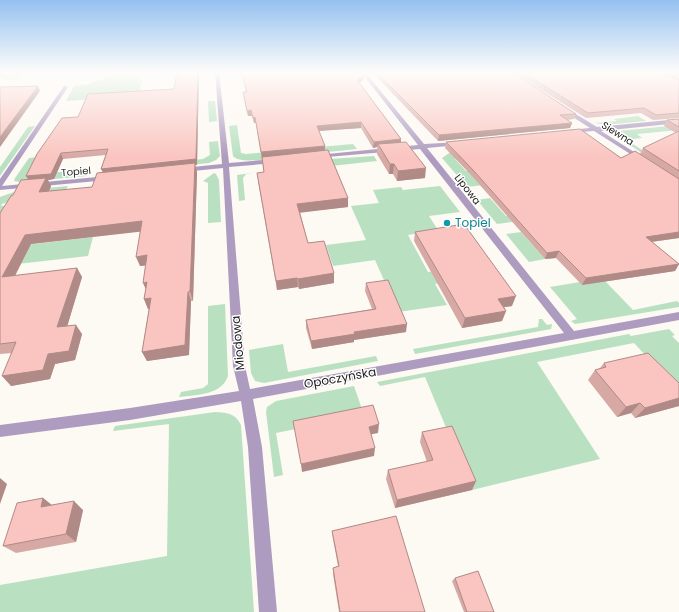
<svg xmlns="http://www.w3.org/2000/svg" width="679" height="612" viewBox="0 0 679 612" font-family="Poppins,sans-serif">
	<rect width="100%" height="100%" fill="#fdf9f3"/>
	<path fill="#b9e1c1" d="M0,72H27L19,79L5,80L7,78H0Z
		M141,73L138,80H142L138,96L66,101L74,86L89,84L109,76Z
		M208,101H215L217,121L209,122Z
		M638,116L646,121L605,125L595,123L617,121L614,119Z
		M237,125L241,153L246,154L284,150L286,157C274,158 241,165 233,156L229,126Z
		M679,125V130L637,134L642,138L633,139L625,136V139L678,173L673,174L612,133L619,131Z
		M35,126L0,176V167L28,127Z
		M218,141L220,156L216,160L209,163L102,174L105,168L203,159L210,155L209,142Z
		M353,144L357,149L298,155L296,149Z
		M452,151L463,158L455,159L466,171L479,170L501,183L467,187L442,158Z
		M374,156L377,161L331,166L330,159Z
		M41,157L29,175L90,169L87,176L20,182L14,181L15,178L29,158Z
		M258,172L246,174L243,178L245,200L239,201L237,175Z
		M214,173L216,174L219,180L221,222L208,223V183L203,181Z
		M68,186L64,193L17,198L2,204L1,206L16,205L0,232V197L17,191Z
		M440,186L460,212L429,216L438,230L408,235L428,272L473,266L480,277L435,284L447,305L398,312L375,260L333,266L326,245L366,240L351,206L379,203L373,190L401,187L403,190Z
		M490,198L506,216L537,212L593,211L497,224L477,200Z
		M521,232L545,259L529,262L506,234Z
		M93,237L88,256L0,266V248Z
		M605,281L633,310L677,301L679,303V307L575,324L571,321L577,319L550,287L580,282L582,285Z
		M225,304L228,376C222,395 196,395 179,397L181,392L203,388L208,384V306Z
		M539,319H542L547,325L552,324L551,329L415,354L413,349L538,327Z
		M669,329L675,335L672,336L679,343V391L634,343L537,362L600,459L472,490L425,377L380,386L377,382L629,334L631,336Z
		M283,344L288,372L376,356L378,361L264,383L255,381L251,373L249,350Z
		M354,386L364,415L276,433L283,475L274,477L266,412L267,407L276,401Z
		M215,412C228,413 235,413 241,425L254,612H0V585L167,556L169,424L113,431L115,426Z"/>
	<g fill="none" stroke-linecap="round" stroke-linejoin="round">
		<path fill="#ae9cc0" fill-rule="evenodd" d="M215,72H219L229,163L275,159L278,161L275,163L229,167L245,366L250,389L564,333L420,149L315,158L314,157L317,155L418,145L361,72H365L424,144L460,142L461,143L458,145L427,148L574,331L679,312V320L253,399L262,447L277,612H259L248,447L241,401L130,420L0,437V425L130,408L239,391L233,366L223,168L183,172L180,170L183,168L222,164Z
			M64,86L68,87L2,186L108,176L112,178L108,180L0,190V179Z
			M562,108H566L597,127L679,119V123L601,131L645,159V161L643,162L594,131L567,133L566,132L569,130L590,128L562,110Z"/>
	</g>
	<path fill="#d7a9a5" fill-rule="evenodd" d="M177,72H199L197,165H195L197,172L193,301H191L189,355L147,361L142,352L149,308L148,309L144,299L146,289V265L140,266V231L31,244L15,276L77,268L82,277L67,326L82,334L75,360L55,364L50,379L11,386L12,353L0,354V213L13,195L28,179L26,176L78,117L174,89ZM106,155L101,169L103,172L92,187L49,192L51,186L48,180L54,179L63,159Z
		M241,72H363L364,79L360,83L401,139V142L425,178L397,181L393,174H389L377,154V147L373,148L361,128L319,131L325,151L348,198V207L300,212L308,243L334,283L299,289L298,287L277,290L258,181L264,172L256,123H254L252,116H248L244,97L246,92Z
		M366,72H512L576,114L574,119L567,120L572,123L570,128L438,141L372,72L369,75Z
		M513,72H679V118L653,120L641,113L586,118Z
		M679,119V238L652,242L679,264L675,271L582,285L556,258L545,259L472,176L445,148L446,142L621,158L668,172L640,154L643,148L676,133L664,126L667,120Z
		M415,232L512,306L504,307L506,311L502,321L462,328L414,241Z
		M366,283L406,332L354,340V342L312,349L306,328V320L372,309L365,291Z
		M604,363L679,383V406L635,418L631,413L617,417L588,380L595,370L600,368Z
		M422,432L476,481L472,490L395,508L386,479L388,470L427,462L420,442Z
		M43,498L52,505L83,510L76,542L16,553L3,546Z
		M332,531L425,612H339L333,574V568L338,566L333,539Z
		M455,578L494,612H464L452,581Z"/>
	<path fill="#af8a86" d="M198,72H199L197,165H195L197,172L193,301L190,291L195,165L104,174L101,169Z
		M369,72H372L369,75Z
		M365,74L364,79L357,85V80Z
		M38,86L40,91L0,147V137Z
		M251,110L252,116H248L247,111Z
		M255,117L256,123H254L253,118Z
		M361,122V128L317,131V126Z
		M572,123L570,128L438,141L439,135Z
		M401,139V145L378,144L377,147L373,148L374,142Z
		M325,146V152L262,158L261,152Z
		M61,153L63,159L54,179L48,180L51,186L44,202L30,182L26,176Z
		M390,164H394L393,174H389Z
		M426,168L425,178L397,181L398,171Z
		M348,198V207L298,213L297,204Z
		M142,221L146,231L31,244L9,287L2,277L25,235Z
		M679,232V238L642,243L646,237Z
		M559,251L556,258L545,259L547,253Z
		M147,255L151,265L140,266L136,257Z
		M679,264L675,271L582,285L586,278Z
		M77,268L82,277L64,337L57,327Z
		M334,273V283L299,289L298,279Z
		M297,278L298,287L277,290L276,281Z
		M147,282V292L143,283Z
		M188,292L191,301L189,355L147,361L142,352Z
		M516,296L512,306L494,309L498,299Z
		M151,298L155,308L148,309L144,299Z
		M506,311L502,321L462,328L465,318Z
		M407,324L406,332L354,340V342L312,349L311,341L354,332Z
		M76,325L82,334L75,360L55,364L50,379L11,386L2,376Z
		M679,398V406L635,418L645,408Z
		M640,403L631,413L617,417L626,407Z
		M379,424L378,433L368,435L369,427Z
		M375,448L374,456L302,472L301,464Z
		M0,478L7,484L0,504Z
		M476,481L472,490L395,508L397,500Z
		M43,498L54,507H41Z
		M74,501L83,510L76,542L66,534Z"/>
	<path fill="#fac5c0" stroke="#af8a86" d="M177,72H198L196,159L101,169L108,149L61,153L51,174L26,176L37,154L62,118L78,117L88,94L174,89Z
		M241,72H363L365,74L357,80L401,139L374,142L361,122L317,126L325,146L261,152L255,117L253,118L251,110L247,111L243,92H247Z
		M376,72H512L576,114L560,115L572,123L439,135Z
		M522,72H659L679,80V113L656,115L644,108L588,113Z
		M672,72H679V75Z
		M38,86L0,137V87Z
		M679,119V127L667,120Z
		M580,129L621,158L635,151L679,179V232L646,237L679,264L586,278L559,251L547,253L473,170L446,142Z
		M679,131V171L643,148Z
		M406,142L426,168L398,171L394,164H390L378,144Z
		M328,150L348,198L297,204L308,243L324,241L334,273L298,279L297,278L276,281L257,173L264,172L262,157Z
		M195,163L190,291L188,292L185,345L142,352L151,298L144,299L147,282L143,283L147,255L136,257L142,221L25,235L2,277L77,268L57,327L76,325L69,351L48,354L43,370L2,376L16,342L0,344V213L11,196L13,195L21,180L46,178L39,192L92,187L97,173Z
		M464,224L516,296L498,299L506,311L465,318L415,232Z
		M388,280L407,324L354,332L355,334L311,341L306,320L376,309L366,283Z
		M648,353L679,383V398L645,408L640,403L626,407L595,370L606,367L604,363Z
		M373,405L379,424L369,427L375,448L301,464L293,421Z
		M452,426L476,481L397,500L388,470L433,460L422,432Z
		M43,498L41,507L74,501L66,534L3,546L17,503Z
		M396,516L425,612H340L333,568L339,566L332,531Z
		M478,571L494,612H467L455,578Z"/>
	<linearGradient id="sky" x2="0" y2="1"><stop stop-color="#95c1f0"/><stop offset="0.46" stop-color="#fefcfa"/><stop offset="1" stop-color="#fefcfa" stop-opacity="0"/></linearGradient>
	<rect width="679" height="157" fill="url(#sky)"/>
	<circle fill="#0f9aa8" stroke="#fff" stroke-width="1.5" cx="447" cy="223" r="4"/>
	<g text-anchor="middle" stroke-width="3" stroke-linejoin="round" paint-order="stroke">
		<g font-size="10" fill="#21201e" stroke="#fff">
			<text transform="translate(618 133) rotate(32)" y="4">Siewna</text>
			<text transform="translate(76 171) rotate(-5)" y="4">Topiel</text>
			<text transform="translate(468 189) rotate(52)" y="4">Lipowa</text>
		</g>
		<g font-size="12" fill="#0d838f" stroke="#fff" text-anchor="start">
			<text x="455" y="227">Topiel</text>
		</g>
		<g font-size="12" fill="#21201e" stroke="#fff">
			<text transform="translate(238 343) rotate(-95)" y="4">Miodowa</text>
			<text transform="translate(340 378) rotate(-10)" y="4">Opoczyńska</text>
		</g>
	</g>
</svg>
